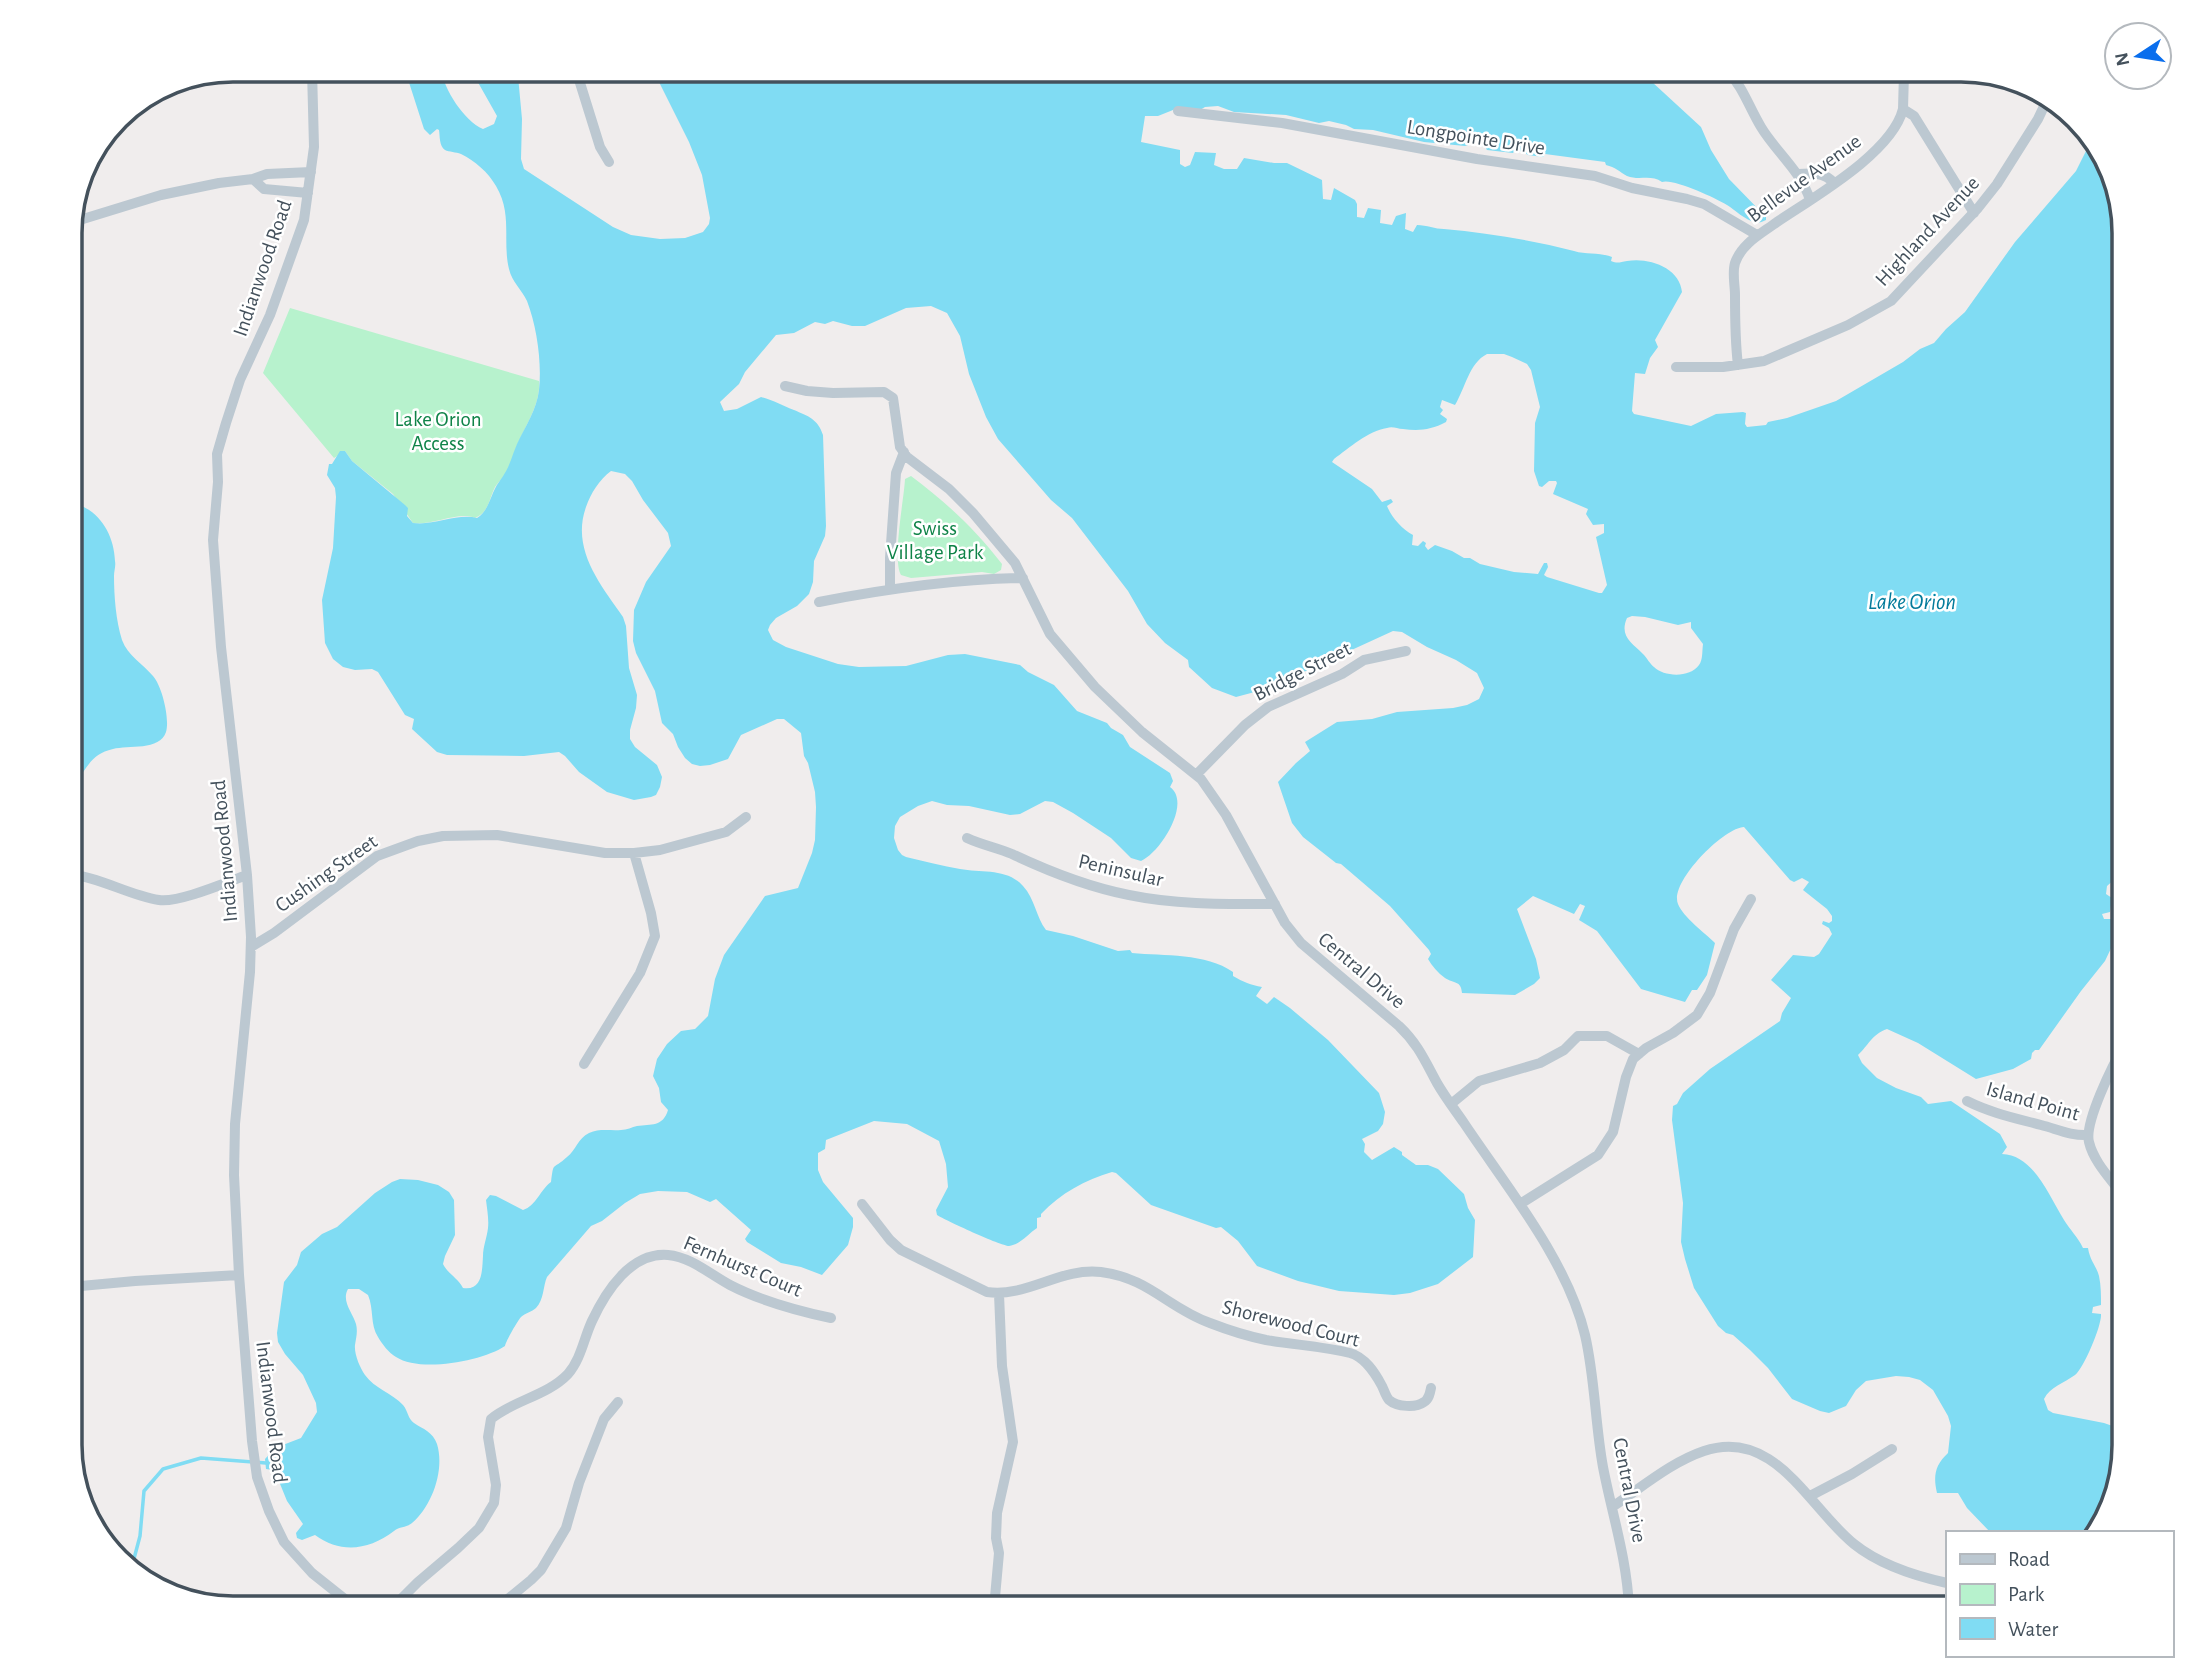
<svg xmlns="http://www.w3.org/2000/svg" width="2194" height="1678" viewBox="0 0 2194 1678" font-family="'Alegreya Sans',sans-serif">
	<rect width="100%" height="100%" fill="#f0eded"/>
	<path fill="#b7f2cd" d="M290,308L539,381C541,405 524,427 516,448C513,455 512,463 508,469C505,476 499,481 495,487C489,499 489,512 475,518C458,511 432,526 413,523L393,494L352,461L345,451L334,458L263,373Z
		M911,476C946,502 976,530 1002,564L1001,570L994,574L982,572L911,578L901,575C892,559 904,500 905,479Z"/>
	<path fill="#80dcf3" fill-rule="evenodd" d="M405,70H441C444,89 464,121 483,129L494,124L497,116L471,70H514L518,76L522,119L521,159L524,169L613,227L631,235L660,239L685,238L703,232L709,224L710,218L702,175L689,142L653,70H1639L1701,127L1711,150L1729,179L1766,217V220C1761,222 1761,223 1755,222C1745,220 1735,210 1727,205C1714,197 1672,178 1662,182C1651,174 1639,181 1627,176C1620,172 1615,167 1606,165L1605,162L1545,154L1543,157L1528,155L1523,152L1515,150L1513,153L1487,150L1485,147L1472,144L1465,146L1424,142L1373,130L1354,129L1346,125L1329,121L1319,123L1286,115L1234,112L1218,106L1205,107L1200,110L1178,108L1158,116H1145L1141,142L1180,150V164L1185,167L1190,165L1195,152L1216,153L1214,165L1224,169H1237L1244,158L1274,163H1287L1322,180L1323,199L1331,200L1334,188L1355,200L1357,204V217L1364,218L1368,208L1381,210L1380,223L1392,225L1396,216L1406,213L1405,229L1413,232L1417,225C1427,225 1435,229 1444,229C1488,233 1532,240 1574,251C1587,255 1599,252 1612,257L1611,261C1618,264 1620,262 1627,261C1649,257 1680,268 1682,292L1655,340L1658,347L1650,358L1645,374L1635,373L1632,411L1634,414L1691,426L1716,414L1743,412L1746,413L1745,424L1747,427L1766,425L1768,422L1787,418L1836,401L1903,362L1920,349L1934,343L1946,329L1965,312L2015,242L2076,171L2091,141L2107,161L2124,233V871L2107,886L2106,894L2112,898L2110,912L2102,914L2104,919H2113L2118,924L2114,942L2105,961L2081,991L2039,1050H2035L2032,1053L2031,1059L2013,1069L1976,1079L1918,1043L1887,1029C1872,1034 1868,1046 1858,1055L1862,1063L1877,1078L1896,1088L1921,1097L1928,1104L1951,1101L2000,1134L2007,1147L2002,1154C2034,1155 2049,1196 2064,1220C2070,1230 2078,1237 2083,1248H2088C2090,1261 2096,1265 2099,1276C2101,1285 2101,1296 2101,1305L2093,1307L2092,1313L2101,1314C2102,1325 2084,1368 2075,1375C2064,1383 2050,1387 2044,1399L2048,1410L2053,1413L2104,1423L2124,1430V1445L2094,1533H1991L1967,1508L1958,1493H1937C1933,1476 1935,1465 1948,1453L1951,1426L1948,1416L1933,1390L1920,1380L1909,1377L1896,1376L1866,1381L1856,1390L1846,1406L1829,1413L1820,1411L1792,1399L1768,1368L1750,1350L1733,1335L1726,1333L1718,1326L1694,1288L1685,1259L1681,1242L1683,1203L1672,1120L1673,1106L1677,1104L1683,1093L1710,1069L1780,1021L1782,1013L1791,998L1771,980L1793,955L1814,957L1819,954L1832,934L1829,928L1822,924L1823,921L1829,923L1832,921V916L1827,909L1803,890L1809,882L1802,878L1794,882L1790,880L1744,827C1723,828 1669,883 1678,904C1683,917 1705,933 1715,943L1707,975L1697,990H1692L1685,1002L1641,989L1597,931L1579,920L1585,906L1580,904L1574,914L1533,896L1517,909L1536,959L1540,978L1534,984L1515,995L1462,993C1461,980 1454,984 1445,978C1438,973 1432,966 1428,959L1431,954L1429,950L1390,906L1341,864L1336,863L1303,837L1292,823L1278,782L1296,763L1310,751L1305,742L1337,722L1372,719L1397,712L1453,708L1467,705L1479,699L1484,688L1477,673L1456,660L1427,647L1402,632L1393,631L1297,675L1276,689H1266L1236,697L1212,688L1189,667L1188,660L1165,643L1147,624L1128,591L1072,518L1051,500L998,439L986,417L969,374L960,336L947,313L931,306L906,308L865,326H852L833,321L825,324L815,322L794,333L776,335L745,372L739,384L720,402L724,411L737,409L761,397C773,400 783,406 794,410C808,416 818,419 823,435L826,526L825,536L814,561L813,582L809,594L797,606L776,618L770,625L768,630L773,640L786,647L838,664L859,667L906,666L948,655L965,654L1020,665L1028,672L1054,685L1077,711L1107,723L1111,728L1123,735L1130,747L1170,773L1173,781L1170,787C1192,803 1160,853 1141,861L1131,858L1111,838L1073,813L1053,802L1045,801L1020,814L1010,815L969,806L947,805L932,801L918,806L900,817L895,826L894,838L898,850L902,855L906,857C924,861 943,866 960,869C982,873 1007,868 1023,886C1035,899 1036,917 1046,930L1073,936L1118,951L1130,950L1132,953C1164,956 1206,953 1233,972V976C1243,982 1251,985 1262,987L1256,996L1267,1004L1274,997L1290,1008L1328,1040L1379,1093L1385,1112L1383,1124L1378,1131L1362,1139L1365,1144L1364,1152L1372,1160L1394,1147L1402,1152V1155L1416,1165H1428L1438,1169L1464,1194L1468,1208L1475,1220L1473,1257L1438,1284L1410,1293L1394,1295L1339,1291L1298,1281L1257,1266L1238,1241L1221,1227L1216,1228L1151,1205L1116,1173L1112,1172C1085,1180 1061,1193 1041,1214V1217L1037,1218V1228C1029,1233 1020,1245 1009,1246C1001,1246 945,1220 937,1215L936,1210L948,1187L946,1164L939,1141L907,1124L874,1121L826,1140L825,1149L818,1153V1170L823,1182L853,1218V1227L848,1245L822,1275L801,1267L781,1263L747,1242L745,1239L751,1230L716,1199L710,1202L687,1192L658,1191L640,1194L625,1203L602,1221L591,1226L547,1277C543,1286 544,1300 536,1308C532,1312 525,1313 521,1317C518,1320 506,1341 505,1346C483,1361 420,1373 396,1357C389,1353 382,1344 378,1337C370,1325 374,1309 368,1295L359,1289H348C341,1301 353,1313 356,1324C358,1332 356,1338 355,1345C354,1354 360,1368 365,1375C374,1388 393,1394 403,1405C408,1411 408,1419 414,1423C423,1429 433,1432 437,1444C445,1470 432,1506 412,1523C406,1528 400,1526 394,1531C369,1550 341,1554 315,1535L302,1540L297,1538L296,1533L303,1524L287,1501L276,1474L273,1470L266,1469L265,1459L275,1448L301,1438L317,1412L316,1403L303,1375L285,1354L278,1342L277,1333L284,1282L297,1265L301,1252L322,1234L337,1227L375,1193L392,1182L400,1179L418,1180L438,1185L449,1192L454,1200L455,1235L445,1256L443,1264C448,1274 458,1278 463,1288C483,1291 482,1270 483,1256C483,1247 487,1237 488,1228C489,1219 487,1209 486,1200L490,1195L496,1196L523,1210C536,1206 540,1190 551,1182C554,1160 552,1171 567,1157C576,1150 578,1138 589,1133C600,1128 610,1131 621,1130C627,1130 632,1127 637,1126C651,1124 663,1127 668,1110L661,1102L659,1088L653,1076L657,1059L667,1044L681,1031L695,1029L708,1016L715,979L724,955L765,896L798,888L812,853L815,840L816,807L815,792L808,763L804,756L801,733L784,719H777L741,735L728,759L710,765L700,766L692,764L685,758L678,747L673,734L662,723L655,691L636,653L633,641L634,610L646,582L671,546L668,533L643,500L632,481L625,474L611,471C599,480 591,493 586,507C571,549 600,584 623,617L626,626L629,668L637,695L636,708L630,730V739L635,747L657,765L662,777L660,787L656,795L651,797L634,800L607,792L579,772L565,756L559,752L524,756L447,755L437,752L412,729L414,719L405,715L378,672L372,669L355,670L343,667L333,659L325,643L322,600L333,548L336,497L335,488L327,475L329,464H332L340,451H345L352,461L405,505L408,508L407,516L413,523C434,526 457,513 477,518C490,510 490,494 499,482C510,467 510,461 517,444C525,427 537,409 539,390C542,363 537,327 527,301C522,290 512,282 509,269C502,240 513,215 496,186C488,172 475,161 461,154C456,152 449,152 445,150C439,146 440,136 439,130L437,129L430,135L424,129ZM1487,354H1504L1512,357L1527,364L1531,370L1540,407L1535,423L1534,471L1539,486L1542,487L1549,481H1556L1557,483L1553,494L1588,509L1586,514L1593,525L1604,524V533L1596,537L1607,585L1602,593H1599L1547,577L1544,575L1548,567L1547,563H1544L1538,574L1514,572L1480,564L1470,558H1464L1452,551L1435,545L1428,550L1425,546L1426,543L1423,541L1418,546L1412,545L1413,535C1402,529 1392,518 1387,506L1393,502L1391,499L1382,502L1372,489L1332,462L1334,459C1349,448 1368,431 1387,428C1393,426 1397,429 1403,429C1419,431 1431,430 1446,422L1447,419L1440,414L1443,410L1440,407L1442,400L1455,405C1465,389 1469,363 1487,354ZM1632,616L1645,617L1678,625L1691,622V628L1703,644C1702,651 1703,660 1699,665C1690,678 1664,677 1654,667C1650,664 1647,658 1643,654C1632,643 1619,636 1627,618Z
		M70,502C98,508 114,533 115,561C116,566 114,571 114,576C114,596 116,621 122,640C128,656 143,664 153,676C162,686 170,719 166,732C160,751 128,745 113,749C87,755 87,773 70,787Z"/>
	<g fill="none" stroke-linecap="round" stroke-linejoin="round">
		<path stroke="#80dcf3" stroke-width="3.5" d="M131,1570L140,1536L144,1491L163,1469L201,1458L266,1463"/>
		<path stroke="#bcc8d1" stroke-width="10" d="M312,70L314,147L304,220L270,315L240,380L226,423L217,454L218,482L213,540L221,647L247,875L251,937L250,972L235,1124L234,1175L239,1275L252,1441L257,1477L269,1511L284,1542L312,1573L356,1608
			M576,70L600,147L609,162
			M1727,70C1743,87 1749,107 1761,127C1776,152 1801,171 1810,200
			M1894,70L1904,73L1903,109L1914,116L1974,213
			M1178,111L1282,123L1477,159L1595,176L1632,188L1687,199L1704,204L1757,235
			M1798,174C1812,173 1824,172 1834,183
			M253,179L264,189L308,193
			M70,223L161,195L219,183L253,179L267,174L311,172
			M1738,365C1735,341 1735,319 1735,295C1735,285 1732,273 1735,263C1742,243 1761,234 1777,222C1814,197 1892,153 1903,109
			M1676,367H1723L1764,361L1848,325L1891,301L1978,208L1997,184L2038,119L2047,100
			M785,386L807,391L833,393L884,392L893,398L900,447L907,457L949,489L973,513L1015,563L1050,634L1095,687L1142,732L1201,779L1226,815L1285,923L1301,943L1399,1026C1418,1044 1425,1061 1437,1083C1445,1097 1455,1110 1464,1123C1506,1186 1567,1260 1585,1335C1595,1378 1595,1423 1603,1467C1612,1514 1627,1559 1629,1608
			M890,589V558L896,473L904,452
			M819,602C886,589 954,579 1023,578
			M1196,775L1245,725L1268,707L1342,674L1364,660L1406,651
			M967,838C982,845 998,848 1012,854C1050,872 1088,887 1129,895C1177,905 1227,904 1275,904
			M70,874C102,878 128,895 159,900C179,903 227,882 247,875
			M251,947L274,933L377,856L418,841L443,836L497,835L605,853H634L660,850L726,832L746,817
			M2124,1046C2113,1064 2084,1123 2089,1142C2094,1163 2112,1180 2124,1197
			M584,1064L640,973L655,936L651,913L634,853
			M1967,1101C1991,1113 2015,1118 2041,1125C2057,1129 2071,1136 2088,1135
			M1451,1104L1479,1081L1540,1063L1564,1050L1578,1036H1607L1639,1054
			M862,1204L890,1240L901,1250L987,1292C1026,1298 1061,1267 1101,1272C1149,1278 1168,1308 1210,1323C1228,1330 1247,1336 1266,1340C1295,1345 1321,1346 1350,1353C1365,1357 1375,1373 1382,1386C1384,1390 1386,1397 1389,1400C1397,1407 1416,1408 1424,1402C1429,1399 1430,1393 1431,1388
			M1520,1204L1598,1155L1613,1132L1626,1077L1633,1059L1646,1048L1673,1033L1697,1015L1710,993L1734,929L1751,899
			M70,1287L135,1281L239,1275
			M1810,1496L1852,1474L1892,1449
			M1612,1507C1641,1488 1671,1462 1704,1451C1775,1427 1809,1508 1854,1544C1880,1565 1915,1576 1947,1583
			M392,1608L418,1582L458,1548L479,1528L494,1503L496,1485L488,1437L491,1419C514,1400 547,1396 568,1374C581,1359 584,1338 592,1321C606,1291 631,1252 668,1255C691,1257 711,1275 730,1285C761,1301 798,1311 831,1318
			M497,1608L531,1580L541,1570L566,1528L579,1483L604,1419L618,1402
			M994,1608L999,1553L996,1538L997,1513L1013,1442L1002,1366L999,1294"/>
	</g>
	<g text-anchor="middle" stroke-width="5" stroke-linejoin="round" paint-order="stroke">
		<g font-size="21" fill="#44515c" stroke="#fff">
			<text transform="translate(1476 137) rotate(9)" y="7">Longpointe Drive</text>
			<text transform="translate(1804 178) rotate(-36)" y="7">Bellevue Avenue</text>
			<text transform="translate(1927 231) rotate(-47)" y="7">Highland Avenue</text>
			<text transform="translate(262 268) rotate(-71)" y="7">Indianwood Road</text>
			<text transform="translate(1302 671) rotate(-27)" y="7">Bridge Street</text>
			<text transform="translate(224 851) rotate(-95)" y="7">Indianwood Road</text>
			<text transform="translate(1121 870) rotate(13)" y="7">Peninsular</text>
			<text transform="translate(326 873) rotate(-35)" y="7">Cushing Street</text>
			<text transform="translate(1362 970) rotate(40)" y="7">Central Drive</text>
			<text transform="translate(2033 1101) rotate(16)" y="7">Island Point</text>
			<text transform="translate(743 1266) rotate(23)" y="7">Fernhurst Court</text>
			<text transform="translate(1291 1323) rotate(14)" y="7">Shorewood Court</text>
			<text transform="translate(272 1412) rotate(83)" y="7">Indianwood Road</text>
			<text transform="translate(1630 1490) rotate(79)" y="7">Central Drive</text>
		</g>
		<g font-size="21" fill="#0f8348" stroke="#fff">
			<text x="438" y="426">Lake Orion<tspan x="438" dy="24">Access</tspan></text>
			<text x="935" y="535">Swiss<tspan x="935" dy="24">Village Park</tspan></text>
		</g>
		<g font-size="23" font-style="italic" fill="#037b9b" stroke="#fff">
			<text x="1912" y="609">Lake Orion</text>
		</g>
	</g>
	<path d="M0 0H2194V1678H0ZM233 82H1961A151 151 0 0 1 2112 233V1445A151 151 0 0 1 1961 1596H233A151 151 0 0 1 82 1445V233A151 151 0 0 1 233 82Z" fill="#fff" fill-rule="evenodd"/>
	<path fill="none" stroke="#44515c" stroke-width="3.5" d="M233 82H1961A151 151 0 0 1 2112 233V1445A151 151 0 0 1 1961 1596H233A151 151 0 0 1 82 1445V233A151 151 0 0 1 233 82Z"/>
	<rect x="1946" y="1531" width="228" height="126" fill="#ffffff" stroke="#b4b9be" stroke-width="2"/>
	<rect x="1960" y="1554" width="35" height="10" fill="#bcc8d1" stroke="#b4b9be" stroke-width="2"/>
	<text x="2008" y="1566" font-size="21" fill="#44515c">Road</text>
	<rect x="1960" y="1584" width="35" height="21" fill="#b7f2cd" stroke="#b4b9be" stroke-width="2"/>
	<text x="2008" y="1601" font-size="21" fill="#44515c">Park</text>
	<rect x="1960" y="1618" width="35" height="21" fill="#80dcf3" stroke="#b4b9be" stroke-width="2"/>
	<text x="2008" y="1636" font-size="21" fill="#44515c">Water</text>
	<g transform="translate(2138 56) rotate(258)"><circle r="33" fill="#ffffff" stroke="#b4b9be" stroke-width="2"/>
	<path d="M0-5L12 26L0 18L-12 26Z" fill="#0a6eed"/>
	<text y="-10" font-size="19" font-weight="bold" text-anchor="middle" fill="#44515c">N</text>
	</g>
</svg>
